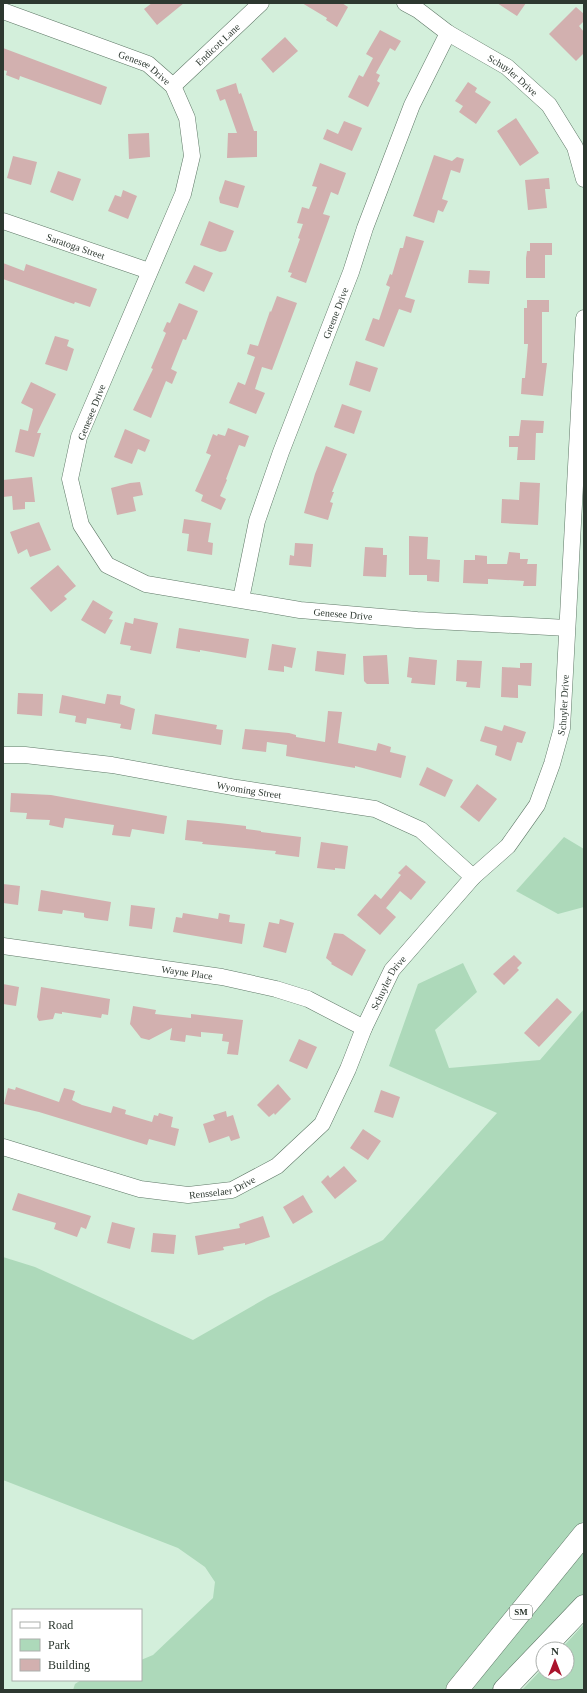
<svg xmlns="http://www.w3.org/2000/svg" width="587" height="1693" viewBox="0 0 587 1693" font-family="'Times New Roman',serif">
	<rect width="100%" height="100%" fill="#d3efdb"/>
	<path fill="#add9ba" d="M564,837L584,849V907L558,914L516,891Z
		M463,963L477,992L435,1030L449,1068L540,1060L584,1009V1520L450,1690H73L75,1684L81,1680H141V1660L153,1655L213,1598L215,1582L205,1567L178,1548L3,1480V1257L35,1267L193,1340L268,1297L383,1240L497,1113L389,1066L418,984Z
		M584,1544V1596L497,1690H472Z
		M584,1624V1690H522L543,1668V1673H567V1649H561Z"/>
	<path fill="#d2b0af" d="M152,3H184L157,25L144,9Z
		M302,3H342L348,7L337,27L326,20L327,18Z
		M497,3H526L517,16Z
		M576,7L584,14V21L579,26L584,32V53L576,61L549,34Z
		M380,30L401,41L395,51L390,48L376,73L380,75L377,81L380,83L368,107L348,97L359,75L363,77L373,58L366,54Z
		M285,37L298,51L273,73L261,59Z
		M3,48L107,87L101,105L20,76L19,80L6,75L7,71L3,70Z
		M468,82L477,88L475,92L491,102L476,124L459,112L463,106L455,101Z
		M236,83L239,94L241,93L254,131H257V157L227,158L228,133H237L225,99L220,101L216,90Z
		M516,118L539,153L520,166L497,131Z
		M344,121L362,128L352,151L323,139L327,129L338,134Z
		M149,133L150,157L129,159L128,134Z
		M434,155L452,161L457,157L464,159L460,173L451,170L442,199L448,201L443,212L438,210L434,223L413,216Z
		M13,156L37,162L31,185L7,178Z
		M320,163L346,173L338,195L331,192L323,214L330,216L306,283L290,277L292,273L288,272L300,239L298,238L303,224L297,223L302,207L309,209L317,187L312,186Z
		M58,171L81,179L73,201L50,192Z
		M549,178L550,189H545L547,208L528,210L525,180Z
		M225,180L245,186L238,208L220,203L219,198Z
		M123,190L137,196L128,219L108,211L115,195L121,197Z
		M209,221L234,231L226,251L220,252L200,245Z
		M406,236L424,241L405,297L415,300L411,313L399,309L384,347L365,340L373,318L379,320L390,287L386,285L390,274L392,275L400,248H403Z
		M530,243H552V255H545V278H526V258L527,251H530Z
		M3,263L24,271L26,264L97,289L90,307L75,302L74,304L3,279Z
		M194,265L213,273L204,292L185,283Z
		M469,270L490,271L489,284L468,283Z
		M277,296L297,303L272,370L262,367L255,389L265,393L256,414L229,403L238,382L245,385L255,357L247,354L250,344L258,346L270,311L271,312Z
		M527,300H549V312H542V363H547L543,396L521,394L522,378H525L528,344H524V308H527Z
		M179,303L198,311L186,340L183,339L171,369L177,372L172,384L166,381L151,418L133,410L153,369L151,368L166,333L163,331L167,322L170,323Z
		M55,336L69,340L67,346L74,349L67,371L45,364Z
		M356,361L378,368L370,392L349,385Z
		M31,382L56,394L37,433H41L34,457L15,452L20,429L28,431L33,409L21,403Z
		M342,404L362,411L354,434L334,427Z
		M521,420L544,421L543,433H536L535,460H517L518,447H509V436H519Z
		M228,428L249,436L245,447L239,445L226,479L227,480L220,496L226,499L221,510L201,501L203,495L195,491L211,455L206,453L213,434L217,436L218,434L225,436Z
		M125,429L150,440L145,452L138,449L132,464L114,457Z
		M326,446L347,454L332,492H334L330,502L333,503L328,520L304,513L315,474Z
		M32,477L35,502H25V509L13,510L12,496L3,497V480Z
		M140,482L143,495L133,497L136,511L117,515L111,488L130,483Z
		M520,482L540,483L538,525L501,523L502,499L519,500Z
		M184,519L211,523L208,542L213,543L212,555L187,551L189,534L182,533Z
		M39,522L51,550L30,557L27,549L18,554L10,532Z
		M409,536L428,537L427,559L440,560L439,582L427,581V575H409Z
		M295,543L313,544L311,567L289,565L290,555L294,556Z
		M365,547L383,548V555H387L386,577L363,576Z
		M509,552L520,553V559H528L527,564H537L536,586H523L524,581L488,579V584L463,583L464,560H475V555L487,556V564H507Z
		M58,565L76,586L64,596L67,599L51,612L30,588Z
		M93,600L113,612L109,619L113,620L105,634L81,620Z
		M134,618L158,623L151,654L130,650L131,646L120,644L125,622L133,624Z
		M179,628L249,639L246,658L200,650V652L176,648Z
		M272,644L296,648L292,668L284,666V672L268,670Z
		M317,651L346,654L344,675L315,671Z
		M387,655L389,684H367L364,681L363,656Z
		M409,657L437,660L435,685L411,683L412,678L407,677Z
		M457,660L482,661L480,688L466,687L467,682L456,681Z
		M520,663H532L531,686L518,685V698L501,697L502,667L520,668Z
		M18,693L43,694L42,716L17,714Z
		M107,694L121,696L120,704L135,709L131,730L120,728L121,724L87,718L86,724L75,722L76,716L59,713L62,695L105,704Z
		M328,711L342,712L338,743L376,751L378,743L391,747L390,752L406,756L401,778L355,766V768L286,756L287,745L267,742L266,752L242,749L245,729L289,733L296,735V737L325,742Z
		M155,714L217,725L216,729L223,730L221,745L152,734Z
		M504,725L526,732L522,743L517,742L511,761L495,755L497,746L480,741L485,726L502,731Z
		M427,767L453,780L445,797L419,785Z
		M477,784L497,799L479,822L460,807Z
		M11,793L51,795L167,816L164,834L132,829L130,837L112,835L114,825L65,818L63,828L49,825L50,820L26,819L27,813L10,812Z
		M187,820L219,823L246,826V829L261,831V832L301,837L299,857L275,854L276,851L202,844L203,842L185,840Z
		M321,842L348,846L345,869L335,868V870L317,868Z
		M406,865L426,882L411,900L400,891L386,908L396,917L380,935L357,915L375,894L381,899L401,875L398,873Z
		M3,884L20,886L18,905L3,903Z
		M41,890L111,902L108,921L86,918L84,917V913L63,910L62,914L38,911Z
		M131,905L155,908L152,929L129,926Z
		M183,913L218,919L219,913L230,915L229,922L245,924L242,944L173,932L176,917L182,918Z
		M280,919L294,923L286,953L263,947L269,922L279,924Z
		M334,933L343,934L366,950L352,976L331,964L332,963L326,958Z
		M514,955L522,963L517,968L519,970L504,985L493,974Z
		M3,984L19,987L16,1006L3,1004Z
		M41,987L110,999L108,1015L102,1014L101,1018L62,1012V1014L55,1013L53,1019L39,1021L37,1017Z
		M557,998L572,1012L539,1047L524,1033Z
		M133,1006L156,1010L155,1014L191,1018V1014L243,1020L238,1055L227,1054L229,1042L222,1041L223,1034L201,1032V1037L186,1035L185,1042L170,1040L172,1028L149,1040L141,1038L130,1024Z
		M299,1039L317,1047L307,1069L289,1061Z
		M278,1084L291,1099L275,1115L274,1113L269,1117L257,1105Z
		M16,1087L59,1102L64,1088L75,1091L72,1100L82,1105L111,1113L113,1106L126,1110L125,1114L152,1122L154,1115L158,1116L159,1113L173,1117L171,1127L179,1129L175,1146L149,1139L147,1145L39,1112L4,1104L8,1088L15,1090Z
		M381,1090L400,1097L393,1118L374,1112Z
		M226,1111L227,1117L233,1115L240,1138L231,1141L229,1136L209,1143L203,1124L215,1120L213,1115Z
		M363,1129L381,1141L368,1160L350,1148Z
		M344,1166L357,1181L335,1199L321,1182L328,1175L330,1178Z
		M18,1193L91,1216L86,1229L81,1227L77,1237L54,1229L56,1223L12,1210Z
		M303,1195L313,1212L293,1224L283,1207Z
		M263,1216L270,1237L245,1245V1243L223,1247L224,1250L198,1255L195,1236L240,1228L239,1224Z
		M112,1222L135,1228L130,1249L107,1243Z
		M153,1233L176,1235L174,1254L151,1252Z"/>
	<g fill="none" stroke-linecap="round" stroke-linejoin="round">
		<g stroke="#5f7867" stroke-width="17">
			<g id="minor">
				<path id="s1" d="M405,3L418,10L448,33L507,67L549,105L575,147L584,179"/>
				<path id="s2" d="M3,11L148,64L173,86L187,118L192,156L183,194L79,437L70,479L81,525L107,565L146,584L300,610L417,620L567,628"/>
				<path id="s3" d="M173,86L261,3"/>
				<path id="s4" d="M3,221L149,271"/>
				<path id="s5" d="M241,599L257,521L281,452L351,272L365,228L412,105L448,33"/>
				<path id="s6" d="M3,755H25L112,765L237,788L375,809L421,830L473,877"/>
				<path id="s7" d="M3,946L222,977L276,989L308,999L364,1028"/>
				<path id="s8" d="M3,1147L140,1189L188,1195L232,1190L277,1166L322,1124L348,1069L364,1028L392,970L473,877L508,846L537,805L552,764L562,728L584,318"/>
			</g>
		</g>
		<g stroke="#5f7867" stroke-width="23">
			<path id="motorway" d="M543,1649L584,1606
				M457,1690L584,1534
				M504,1690L543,1649"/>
		</g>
		<use href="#minor" stroke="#fff" stroke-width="16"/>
		<use href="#motorway" stroke="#fff" stroke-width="22"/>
	</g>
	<g text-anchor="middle" stroke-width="3" stroke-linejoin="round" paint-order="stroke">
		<rect fill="#fff" stroke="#6c746e" stroke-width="1" x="510" y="1605" width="22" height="14" rx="3"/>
		<g font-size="9" font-weight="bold" fill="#2d3830">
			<text x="521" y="1615">SM</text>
		</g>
		<g font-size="10" fill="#2d3830" stroke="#fff">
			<text dy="4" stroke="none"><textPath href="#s3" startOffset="61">Endicott Lane</textPath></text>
			<text dy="4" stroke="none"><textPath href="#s2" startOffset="153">Genesee Drive</textPath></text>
			<text dy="4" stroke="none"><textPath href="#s1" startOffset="130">Schuyler Drive</textPath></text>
			<text dy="4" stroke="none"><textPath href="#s4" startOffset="77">Saratoga Street</textPath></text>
			<text dy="4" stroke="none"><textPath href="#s5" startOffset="302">Greene Drive</textPath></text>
			<text transform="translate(91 412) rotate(-68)" y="4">Genesee Drive</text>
			<text dy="4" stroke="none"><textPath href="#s2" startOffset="945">Genesee Drive</textPath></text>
			<text dy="4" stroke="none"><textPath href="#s8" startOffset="842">Schuyler Drive</textPath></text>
			<text dy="4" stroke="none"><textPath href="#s6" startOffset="249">Wyoming Street</textPath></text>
			<text dy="4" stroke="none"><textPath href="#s7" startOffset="186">Wayne Place</textPath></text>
			<text dy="4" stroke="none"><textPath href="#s8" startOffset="505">Schuyler Drive</textPath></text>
			<text dy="4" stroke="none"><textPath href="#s8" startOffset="227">Rensselaer Drive</textPath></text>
		</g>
	</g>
	<rect width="587" height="1693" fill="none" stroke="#2d3830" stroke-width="8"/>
	<rect x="12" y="1609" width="130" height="72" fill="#ffffff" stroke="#abafac"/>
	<rect x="20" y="1622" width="20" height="6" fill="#ffffff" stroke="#abafac"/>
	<text x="48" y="1629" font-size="12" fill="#2d3830">Road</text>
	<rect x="20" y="1639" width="20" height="12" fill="#add9ba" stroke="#abafac"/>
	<text x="48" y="1649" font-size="12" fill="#2d3830">Park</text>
	<rect x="20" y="1659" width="20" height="12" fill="#d2b0af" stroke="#abafac"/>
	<text x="48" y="1669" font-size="12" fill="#2d3830">Building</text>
	<g transform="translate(555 1661)"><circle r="19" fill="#ffffff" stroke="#abafac"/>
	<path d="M0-3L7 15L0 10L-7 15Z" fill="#aa132c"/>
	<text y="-6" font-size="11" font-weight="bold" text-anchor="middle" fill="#2d3830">N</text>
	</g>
</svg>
